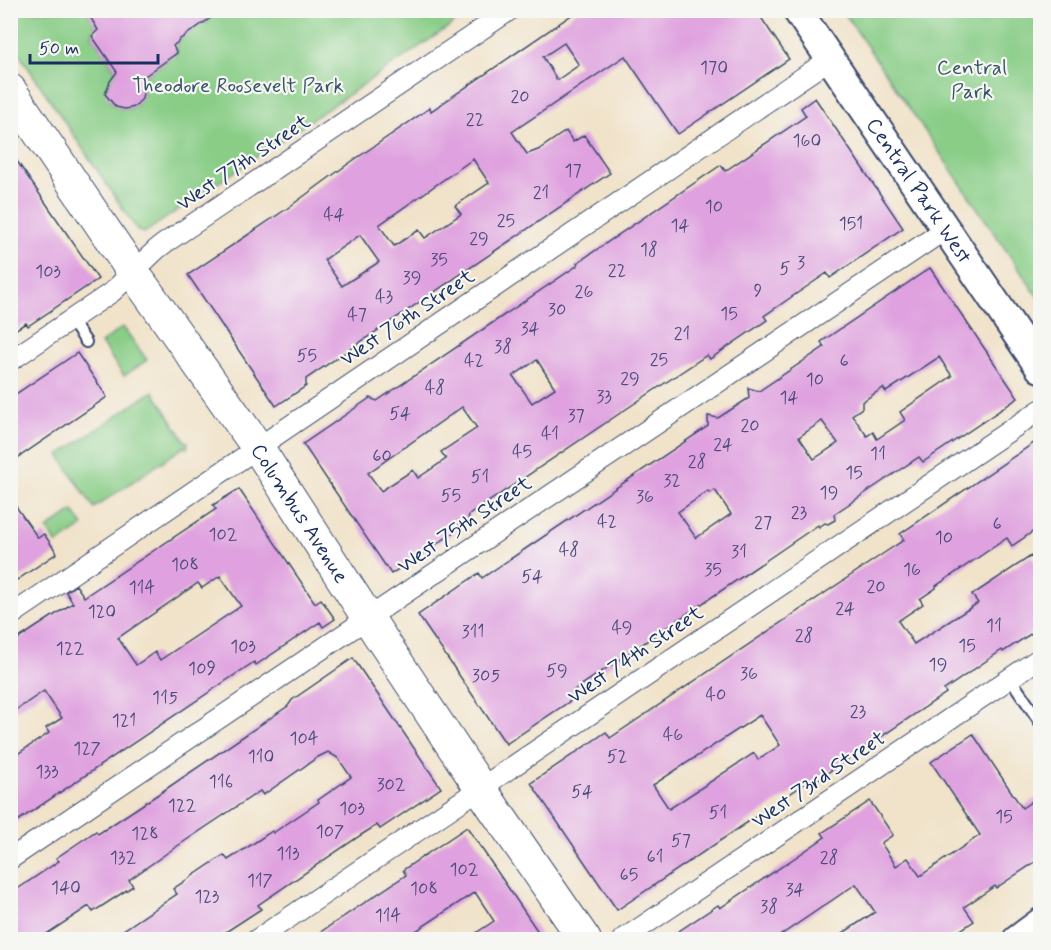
<svg xmlns="http://www.w3.org/2000/svg" width="1051" height="950" viewBox="0 0 1051 950" font-family="Mynerve,sans-serif">
	<rect width="100%" height="100%" fill="#f6f6f2"/>
	<filter id="ink" filterUnits="userSpaceOnUse"><feTurbulence type="fractalNoise" baseFrequency=".0167" numOctaves="2"/><feDisplacementMap in="SourceGraphic" scale="12" xChannelSelector="R" yChannelSelector="G"/><feConvolveMatrix kernelMatrix="1 2 1 2 8 2 1 2 1" color-interpolation-filters="sRGB"/></filter>
	<filter id="wash" filterUnits="userSpaceOnUse"><feTurbulence type="fractalNoise" baseFrequency=".008" numOctaves="4" result="noise"/><feDisplacementMap in="SourceGraphic" scale="24" xChannelSelector="R" yChannelSelector="G"/><feGaussianBlur stdDeviation="1.35" result="paint"/><feColorMatrix in="noise" values="0 0 0 0 0 0 0 0 0 0 0 0 0 0 0 0 0 1.4 0 .05"/><feComposite in="paint" operator="in"/></filter>
	<g filter="url(#wash)">
		<rect width="100%" height="100%" fill="#f1e3ca"/>
		<path fill="#89cd87" stroke="#527e72" stroke-width="1.5" d="M10,11H86L95,23L94,24L95,26L92,36L118,74C91,92 122,123 139,102C145,95 143,87 140,80L177,53L176,50L179,40L203,23H207L209,19L222,11H472L144,233L138,231L11,42Z
			M843,11H1040V300Z
			M123,327L147,360L124,376L101,343Z
			M153,391L185,441L188,442L187,448L184,447L94,508L59,455Z
			M73,511L83,526L57,544L47,529Z"/>
		<g id="blocks">
			<path fill="#dfa1df" fill-rule="evenodd" d="M86,10H222L179,40V41L173,46L177,53L142,78L143,93L142,99L134,107L125,109L116,107L105,94L110,81L117,72L92,36L98,30Z
				M579,10H756L789,59L678,134L625,56L512,132L527,154L538,150L566,131L573,142L584,135L610,173L306,379V386L276,406L188,275L285,210L348,164L430,108L431,111ZM564,43L579,65L557,80L543,57ZM473,159L489,183L455,206L461,214L425,238L419,230L394,246L379,225ZM360,235L379,262L342,286L324,260Z
				M815,98L903,228L830,278L827,273L793,296L764,316L767,320L710,359L707,355L650,393L469,515L468,520L453,530L455,532L391,574L303,444L370,398L377,401L578,265L577,263L721,165L725,171L806,116L801,108ZM537,360L555,388L532,403L513,376ZM462,407L477,428L441,452L446,459L418,478L413,470L381,491L368,473Z
				M10,151L98,279L28,326L26,323L10,333Z
				M930,268L1018,398L923,462L919,457L834,514L835,520L828,524L825,523L819,527L818,525L774,555L573,691V699L506,744L418,615L479,573L482,578L708,426V416L718,418L749,398L748,388L759,391L824,347L821,342ZM939,357L952,376L900,412L905,420L877,439L873,432L867,436L852,415L862,408V402L883,388L886,392ZM822,421L838,443L814,459L799,437ZM715,490L731,514L696,538L678,512L708,491L709,493Z
				M77,353L107,397L10,463V398Z
				M1041,438V526L1012,546L1007,538L936,586V588L920,599L923,604L898,621L914,644L978,603L972,595L1031,556L1041,570V627L1003,652L1002,650L944,690L946,693L808,786L806,783L617,910L531,783L606,732L610,738L887,551L904,540L900,534ZM760,715L780,745L758,760L754,753L669,809L653,785Z
				M239,489L315,603L321,599L335,619L323,627L320,622L256,665L254,662L10,826V759L49,733L46,728L62,718L44,691L10,714V644L73,603L66,592L76,585L84,597L216,509L213,505ZM220,576L241,606L160,660L155,652L136,665L118,638L198,583L202,588Z
				M10,498L38,538L44,534L57,553L17,580L10,570Z
				M353,658L441,788L380,829L377,825L361,835L258,905L261,909L215,939H110L177,894L173,889L224,855L228,860L257,841L272,831L273,833L319,802L318,800L351,777L338,758L328,752L318,757L263,795L260,791L167,853L129,880L133,886L93,912L89,906L39,939H10V894L59,861L56,858L96,831L98,834L163,791L288,706L292,700Z
				M973,734L1022,808L1041,795V858L996,888L995,886L964,907L974,921L947,939H834L875,912L856,884L775,939H667L718,905L720,908L799,855L825,837L822,833L870,801L893,835L881,843L896,866L908,858L920,876L980,835L931,762Z
				M467,827L543,939H467L494,921L475,892L404,939H310L406,875L403,870Z"/>
		</g>
	</g>
	<g filter="url(#ink)">
		<use href="#blocks" fill-opacity="0" stroke="#3b4a6e" stroke-width="1.5"/>
		<g fill="none" stroke-linecap="round" stroke-linejoin="round">
			<g stroke="#3b4a6e" stroke-width="14">
				<path id="service" d="M71,320L86,342
					M1010,678L1040,722"/>
			</g>
			<g stroke="#3b4a6e" stroke-width="22">
				<path id="minor" d="M10,361L112,292L157,249L165,243L510,10
					M10,616L830,59
					M10,859L946,229
					M256,940L1040,410
					M622,940L1040,658"/>
			</g>
			<g stroke="#3b4a6e" stroke-width="32">
				<g id="secondary">
					<path id="s1" d="M797,10L1040,368"/>
					<path d="M1017,940L1040,923"/>
				</g>
			</g>
			<g stroke="#3b4a6e" stroke-width="34">
				<g id="primary">
					<path id="s2" d="M10,90L133,272L258,448L377,632L491,804L585,940"/>
				</g>
			</g>
			<use href="#service" stroke="#fff" stroke-width="10"/>
			<use href="#minor" stroke="#fff" stroke-width="20"/>
			<use href="#secondary" stroke="#fff" stroke-width="28"/>
			<use href="#primary" stroke="#fff" stroke-width="32"/>
		</g>
	</g>
	<g text-anchor="middle" stroke-width="4.5" stroke-linejoin="round" paint-order="stroke">
		<g font-size="18" fill="#4c4c7e">
			<text x="714" y="73">170</text>
			<text x="520" y="102">20</text>
			<text x="475" y="125">22</text>
			<text x="807" y="146">160</text>
			<text x="573" y="176">17</text>
			<text x="541" y="198">21</text>
			<text x="714" y="212">10</text>
			<text x="334" y="220">44</text>
			<text x="506" y="226">25</text>
			<text x="851" y="229">151</text>
			<text x="680" y="231">14</text>
			<text x="479" y="244">29</text>
			<text x="649" y="255">18</text>
			<text x="439" y="265">35</text>
			<text x="801" y="268">3</text>
			<text x="785" y="274">5</text>
			<text x="617" y="276">22</text>
			<text x="48" y="277">103</text>
			<text x="412" y="283">39</text>
			<text x="758" y="296">9</text>
			<text x="584" y="297">26</text>
			<text x="384" y="302">43</text>
			<text x="557" y="315">30</text>
			<text x="729" y="319">15</text>
			<text x="357" y="320">47</text>
			<text x="530" y="334">34</text>
			<text x="682" y="339">21</text>
			<text x="503" y="352">38</text>
			<text x="307" y="361">55</text>
			<text x="659" y="365">25</text>
			<text x="474" y="366">42</text>
			<text x="844" y="366">6</text>
			<text x="630" y="384">29</text>
			<text x="815" y="385">10</text>
			<text x="435" y="393">48</text>
			<text x="604" y="402">33</text>
			<text x="789" y="403">14</text>
			<text x="400" y="419">54</text>
			<text x="576" y="421">37</text>
			<text x="750" y="431">20</text>
			<text x="550" y="439">41</text>
			<text x="723" y="450">24</text>
			<text x="522" y="457">45</text>
			<text x="878" y="459">11</text>
			<text x="382" y="461">60</text>
			<text x="697" y="467">28</text>
			<text x="854" y="478">15</text>
			<text x="480" y="482">51</text>
			<text x="672" y="486">32</text>
			<text x="829" y="498">19</text>
			<text x="451" y="501">55</text>
			<text x="645" y="502">36</text>
			<text x="799" y="518">23</text>
			<text x="607" y="527">42</text>
			<text x="763" y="528">27</text>
			<text x="997" y="529">6</text>
			<text x="223" y="540">102</text>
			<text x="944" y="543">10</text>
			<text x="569" y="555">48</text>
			<text x="739" y="557">31</text>
			<text x="185" y="570">108</text>
			<text x="713" y="575">35</text>
			<text x="912" y="575">16</text>
			<text x="532" y="582">54</text>
			<text x="876" y="592">20</text>
			<text x="142" y="593">114</text>
			<text x="845" y="614">24</text>
			<text x="102" y="617">120</text>
			<text x="994" y="631">11</text>
			<text x="622" y="633">49</text>
			<text x="473" y="637">311</text>
			<text x="804" y="641">28</text>
			<text x="967" y="651">15</text>
			<text x="243" y="652">103</text>
			<text x="70" y="654">122</text>
			<text x="938" y="670">19</text>
			<text x="202" y="674">109</text>
			<text x="557" y="676">59</text>
			<text x="749" y="679">36</text>
			<text x="486" y="681">305</text>
			<text x="716" y="700">40</text>
			<text x="165" y="703">115</text>
			<text x="858" y="717">23</text>
			<text x="124" y="726">121</text>
			<text x="673" y="740">46</text>
			<text x="304" y="744">104</text>
			<text x="87" y="754">127</text>
			<text x="261" y="762">110</text>
			<text x="617" y="762">52</text>
			<text x="47" y="777">133</text>
			<text x="221" y="787">116</text>
			<text x="391" y="790">302</text>
			<text x="582" y="797">54</text>
			<text x="182" y="811">122</text>
			<text x="352" y="814">103</text>
			<text x="718" y="818">51</text>
			<text x="1004" y="822">15</text>
			<text x="330" y="837">107</text>
			<text x="145" y="839">128</text>
			<text x="681" y="846">57</text>
			<text x="288" y="859">113</text>
			<text x="655" y="862">61</text>
			<text x="123" y="863">132</text>
			<text x="829" y="863">28</text>
			<text x="464" y="875">102</text>
			<text x="629" y="880">65</text>
			<text x="260" y="886">117</text>
			<text x="66" y="893">140</text>
			<text x="424" y="894">108</text>
			<text x="795" y="895">34</text>
			<text x="207" y="902">123</text>
			<text x="769" y="912">38</text>
			<text x="388" y="921">114</text>
		</g>
		<g font-size="21" fill="#365668" stroke="#f6f6f2">
			<text x="972" y="74">Central<tspan x="972" dy="24">Park</tspan></text>
			<text x="238" y="92">Theodore Roosevelt Park</text>
		</g>
		<g font-size="21" fill="#1b2f5e" stroke="#f6f6f2">
			<text transform="translate(243 162) rotate(-34)" y="7">West 77th Street</text>
			<text dy="7" stroke="none"><textPath href="#s1" startOffset="218">Central Park West</textPath></text>
			<text transform="translate(407 317) rotate(-34)" y="7">West 76th Street</text>
			<text dy="7" stroke="none"><textPath href="#s2" startOffset="513">Columbus Avenue</textPath></text>
			<text transform="translate(464 524) rotate(-34)" y="7">West 75th Street</text>
			<text transform="translate(635 654) rotate(-34)" y="7">West 74th Street</text>
			<text transform="translate(818 779) rotate(-34)" y="7">West 73rd Street</text>
		</g>
	</g>
	<rect width="1051" height="950" fill="none" stroke="#f6f6f2" stroke-width="36"/>
	<path d="M30 54v9h128v-9" fill="none" stroke="#1b2f5e" stroke-width="3"/>
	<text x="39" y="54" font-size="18" fill="#1b2f5e" stroke="#f6f6f2" stroke-width="4.5" paint-order="stroke">50 m</text>
</svg>
